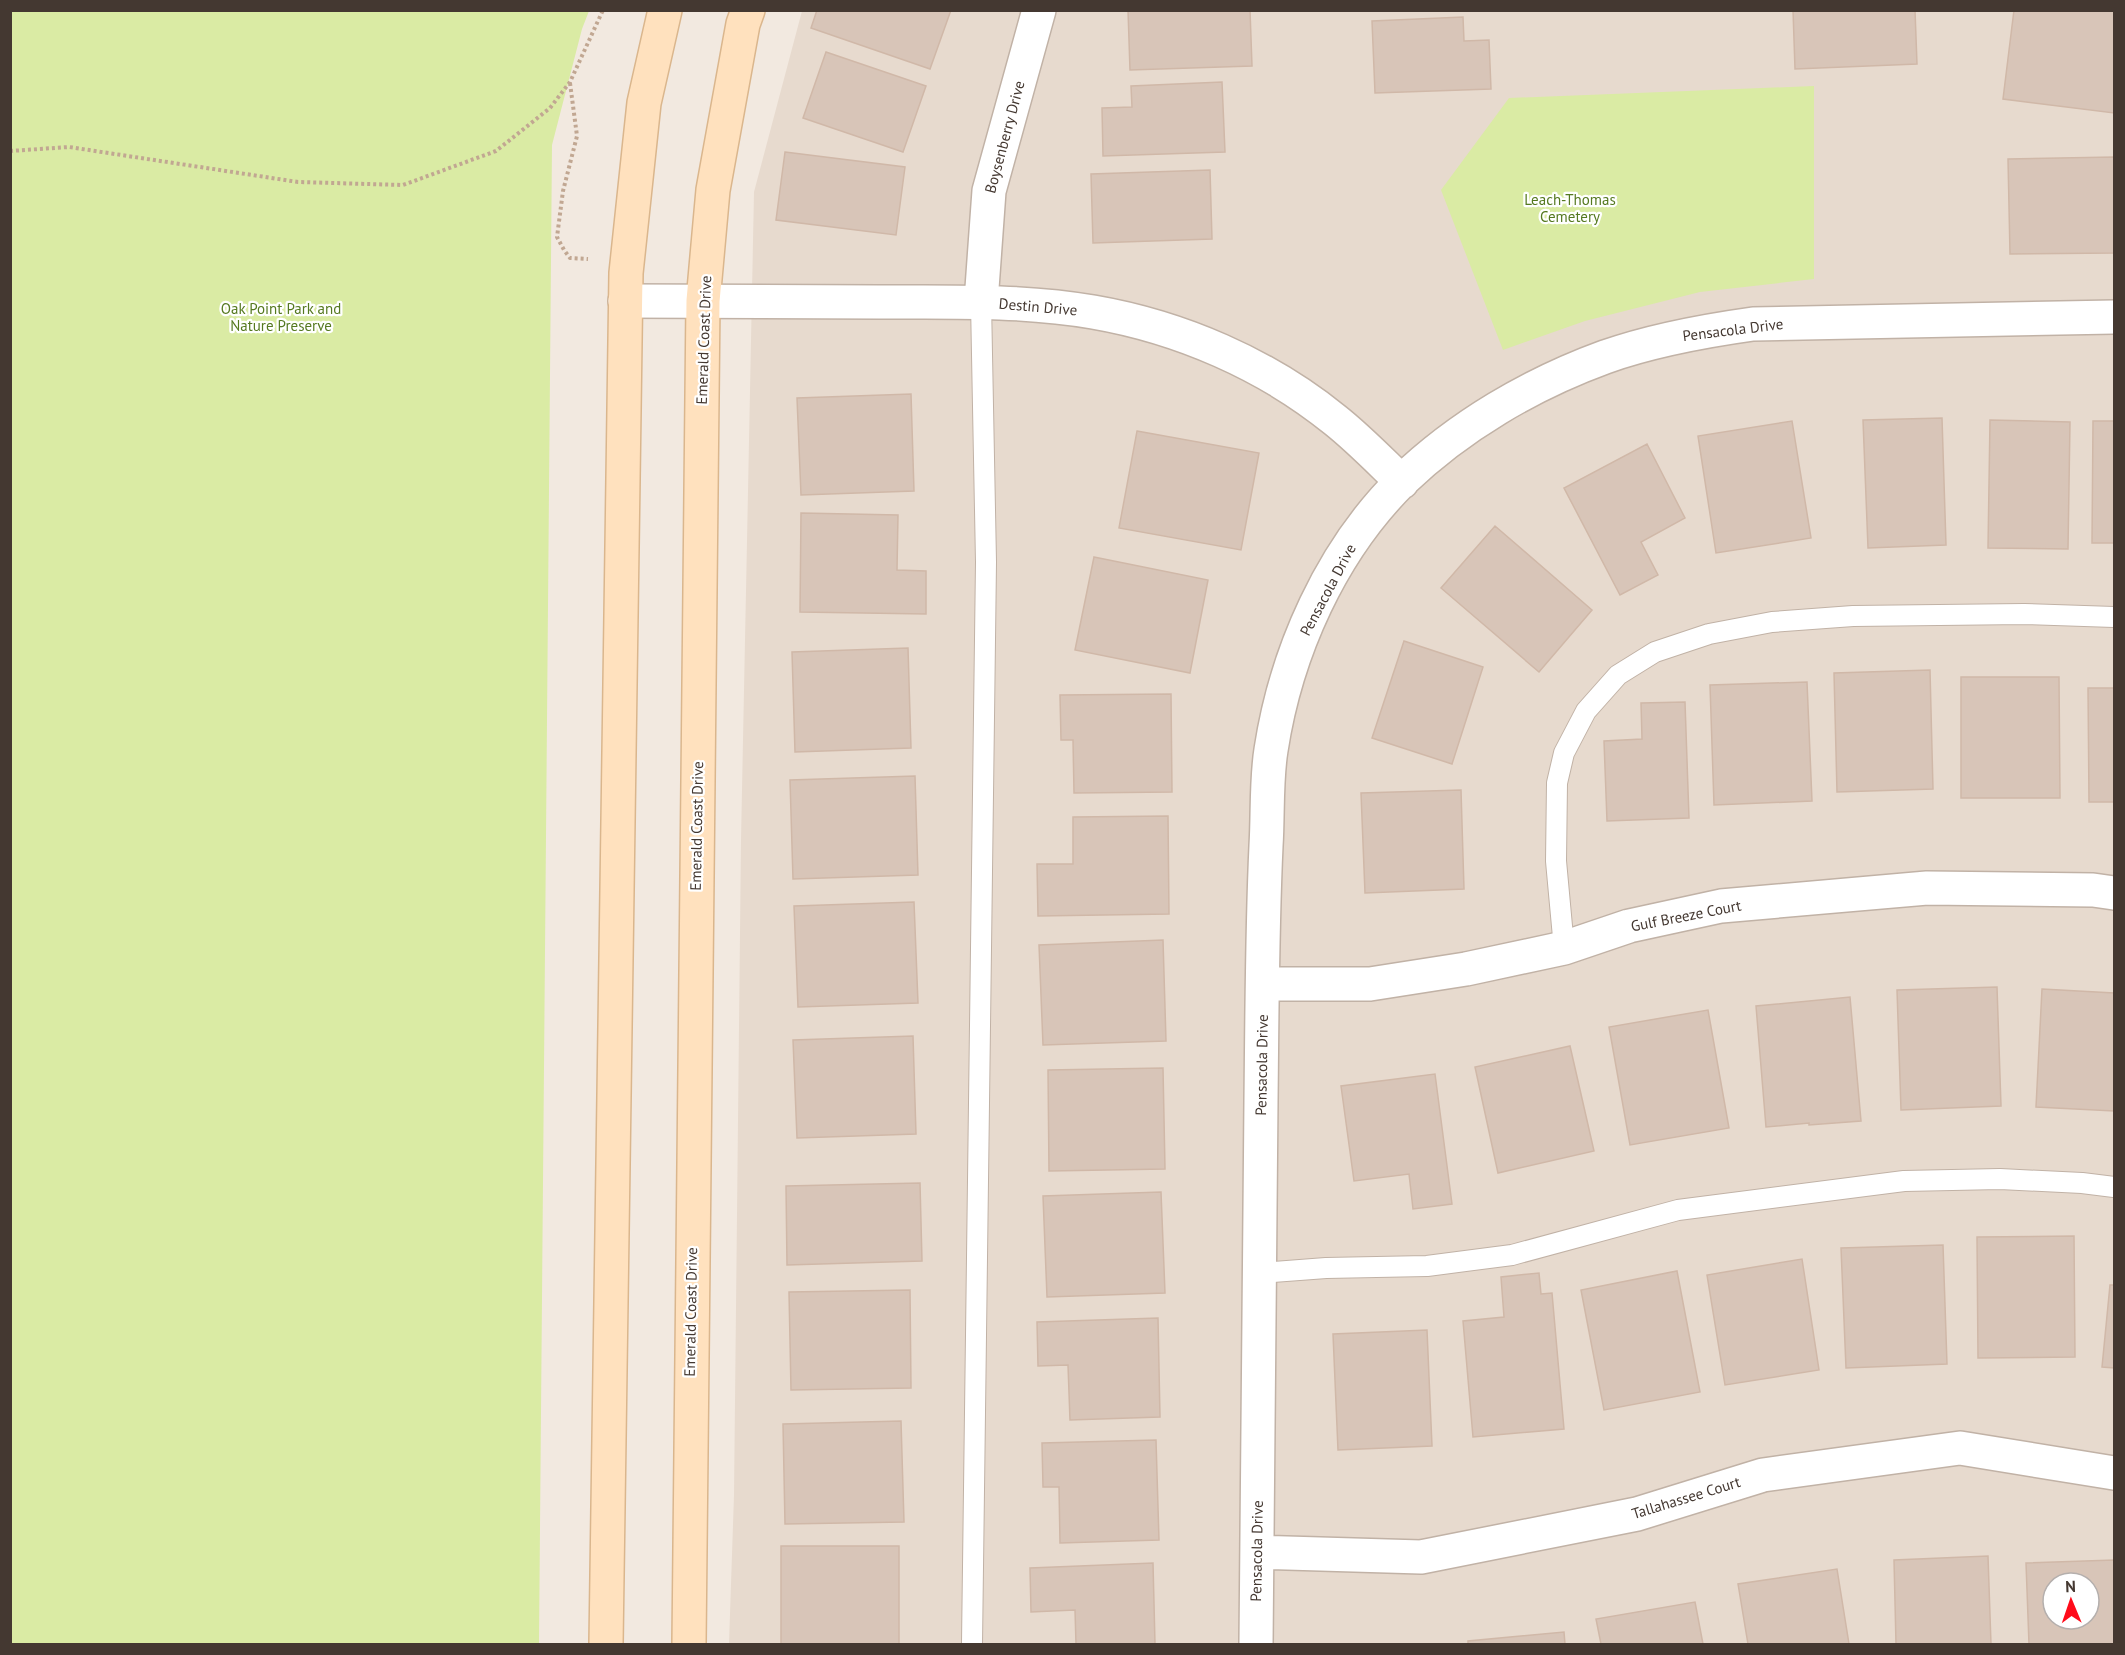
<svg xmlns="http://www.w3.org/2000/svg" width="2125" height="1655" viewBox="0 0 2125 1655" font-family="'PT Sans',sans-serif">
	<rect width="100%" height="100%" fill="#f2e9e0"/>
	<path fill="#e7dace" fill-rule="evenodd" d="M802,11H2114V1644H729L734,1495L741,840L754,192ZM2053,1583H2089V1619H2053Z"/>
	<path fill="#daeba4" d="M11,10L589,11L582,29L552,145L539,1644H11Z
		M1814,86V279L1700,292L1585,321L1503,350L1441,190L1509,98Z"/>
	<path fill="#d8c5b8" stroke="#d0b8a8" stroke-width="1.5" fill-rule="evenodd" d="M817,10H951L930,69L811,28Z
		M1128,10H1250L1252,66L1130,70Z
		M1793,10H1915L1917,64L1795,69Z
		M2014,10H2114V113L2003,99Z
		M1463,17L1464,41L1489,40L1491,89L1375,93L1372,21Z
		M826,52L926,86L903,152L803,118Z
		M1222,82L1225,152L1103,156L1102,108L1132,107L1131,86Z
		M785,152L905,167L896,235L776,220Z
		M2114,157V253L2010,254L2008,159Z
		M1210,170L1212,239L1093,243L1091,174Z
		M911,394L914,491L801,495L797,398Z
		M1942,418L1946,545L1868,548L1863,420Z
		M1990,420L2070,422L2068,549L1988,548Z
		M1792,421L1811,538L1716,553L1698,436Z
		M2093,421H2114V543H2092Z
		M1137,431L1259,453L1241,550L1119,528Z
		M1647,444L1685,518L1641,542L1658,575L1620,595L1564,488Z
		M801,513L898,515L897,570L926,571V614L800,612Z
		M1495,526L1592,610L1539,672L1441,588Z
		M1094,557L1208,580L1190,673L1075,650Z
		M1404,641L1483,667L1452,764L1372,738Z
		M908,648L911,748L795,752L792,652Z
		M1930,670L1933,789L1837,792L1834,673Z
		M1961,677H2059L2060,798H1961Z
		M1807,682L1812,801L1714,805L1710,685Z
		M2088,688H2114V802H2089Z
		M1171,694L1172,792L1074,793L1073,740H1061L1060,695Z
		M1685,702L1689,818L1607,821L1604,741L1642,739L1641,703Z
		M915,776L918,875L793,879L790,780Z
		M1461,790L1464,889L1365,893L1361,793Z
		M1168,816L1169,914L1038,916L1037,864H1073V817Z
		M914,902L918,1003L798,1007L794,906Z
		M1163,940L1166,1041L1043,1045L1039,945Z
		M1997,987L2001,1106L1901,1110L1897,990Z
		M2042,989L2114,993V1111L2036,1107Z
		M1850,997L1861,1121L1809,1125V1123L1766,1127L1756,1006Z
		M1708,1010L1729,1128L1630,1145L1609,1027Z
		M913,1036L916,1134L797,1138L793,1040Z
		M1570,1046L1594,1151L1498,1173L1475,1067Z
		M1163,1068L1165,1169L1049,1171L1048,1070Z
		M1435,1074L1452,1204L1413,1209L1409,1174L1354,1181L1341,1086Z
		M920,1183L922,1261L787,1265L786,1186Z
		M1161,1192L1165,1293L1047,1297L1043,1196Z
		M2074,1236L2075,1357L1978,1358L1977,1237Z
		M1943,1245L1947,1364L1846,1368L1841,1248Z
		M1802,1259L1819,1370L1725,1385L1707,1275Z
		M1677,1271L1700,1392L1604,1410L1581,1290Z
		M1539,1273L1541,1294L1552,1293L1564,1429L1473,1437L1463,1321L1504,1317L1501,1277Z
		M2110,1285H2114V1368L2102,1367Z
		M910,1290L911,1388L791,1390L789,1292Z
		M1158,1318L1160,1417L1070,1420L1068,1365L1038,1366L1037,1322Z
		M1427,1330L1432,1446L1338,1450L1333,1334Z
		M901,1421L904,1522L785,1524L783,1424Z
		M1156,1440L1159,1540L1060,1543L1059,1487H1043L1042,1443Z
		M781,1546H899V1644H781Z
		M1988,1556L1991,1644H1896L1894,1560Z
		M2114,1560V1644H2029L2026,1563ZM2053,1583H2089V1619H2053Z
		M1153,1563L1155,1644H1076L1075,1610L1031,1612L1030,1568Z
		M1837,1569L1849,1644H1748L1738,1584Z
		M1695,1602L1703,1644H1601L1596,1619Z
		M1564,1632L1565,1644H1468V1641Z"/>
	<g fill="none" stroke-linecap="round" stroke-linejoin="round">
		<g stroke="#c1b2a6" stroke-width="22">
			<path id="lane" d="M1564,948L1556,861L1557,783L1564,753L1586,711L1618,675L1655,652L1709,634L1772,622L1853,616L2024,614L2114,617
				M1260,1273L1326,1268L1427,1266L1512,1255L1678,1210L1904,1181L2000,1179L2082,1183L2114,1187
				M972,1644L986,562L981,302"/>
		</g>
		<g stroke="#c1b2a6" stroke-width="36">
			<path id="street" d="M625,301C710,301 795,302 879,302C950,302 1023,300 1093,312C1180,327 1266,364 1335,420C1359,439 1380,461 1402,482
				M981,302L989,191L1039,10
				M1263,984H1370L1466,969L1564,948L1629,926L1721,906L1927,888L2093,890L2114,893
				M1257,1552L1421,1557L1637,1514L1763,1475L1960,1448L2114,1473
				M1256,1644C1258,1463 1260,1282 1261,1101C1262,1016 1262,931 1266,846C1268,814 1266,781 1271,750C1286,652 1331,551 1402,481C1459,426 1531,384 1605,357C1653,340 1703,331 1753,324L2114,317"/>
		</g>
		<g stroke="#dab68d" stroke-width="36">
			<path id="secondary" d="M606,1644L626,273L644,103L665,10
				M689,1644L703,301L713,190L743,24L748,10"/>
		</g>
		<path stroke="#c1a792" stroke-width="4" stroke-dasharray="3 3" stroke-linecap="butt" d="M570,83L577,136L563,191L557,237L564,250L570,258L588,259
			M10,151L69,147L298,182L403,185L496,151L550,108L570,82L603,10"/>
		<use href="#lane" stroke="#fff" stroke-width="20"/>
		<use href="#street" stroke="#fff" stroke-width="33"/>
		<use href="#secondary" stroke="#ffe1be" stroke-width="33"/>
	</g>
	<g text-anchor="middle" stroke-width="4.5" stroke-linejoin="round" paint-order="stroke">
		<g font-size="15" fill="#443831" stroke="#fff">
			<text transform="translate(1005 137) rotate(-75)" y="5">Boysenberry Drive</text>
			<text transform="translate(1038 307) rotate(5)" y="5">Destin Drive</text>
			<text transform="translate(1733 330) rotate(-7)" y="5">Pensacola Drive</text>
			<text transform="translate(704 340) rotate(-88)" y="5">Emerald Coast Drive</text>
			<text transform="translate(1328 590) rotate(-62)" y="5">Pensacola Drive</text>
			<text transform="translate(697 826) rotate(-89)" y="5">Emerald Coast Drive</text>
			<text transform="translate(1686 916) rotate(-11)" y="5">Gulf Breeze Court</text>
			<text transform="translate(1262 1065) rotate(-89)" y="5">Pensacola Drive</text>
			<text transform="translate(691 1312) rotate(-89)" y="5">Emerald Coast Drive</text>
			<text transform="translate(1686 1498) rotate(-17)" y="5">Tallahassee Court</text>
			<text transform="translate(1257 1551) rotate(-89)" y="5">Pensacola Drive</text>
		</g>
		<g font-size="15" fill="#557920" stroke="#fff">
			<text x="1570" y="205">Leach-Thomas<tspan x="1570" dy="17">Cemetery</tspan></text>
			<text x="281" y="314">Oak Point Park and<tspan x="281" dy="17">Nature Preserve</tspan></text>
		</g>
	</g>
	<rect width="2125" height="1655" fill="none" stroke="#443831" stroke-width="24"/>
	<g transform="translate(2071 1601) rotate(358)"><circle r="28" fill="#ffffff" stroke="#b4afad" stroke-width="1.5"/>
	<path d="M0-4.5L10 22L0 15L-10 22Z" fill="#ff0b1a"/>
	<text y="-9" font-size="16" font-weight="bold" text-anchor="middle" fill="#443831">N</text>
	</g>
</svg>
